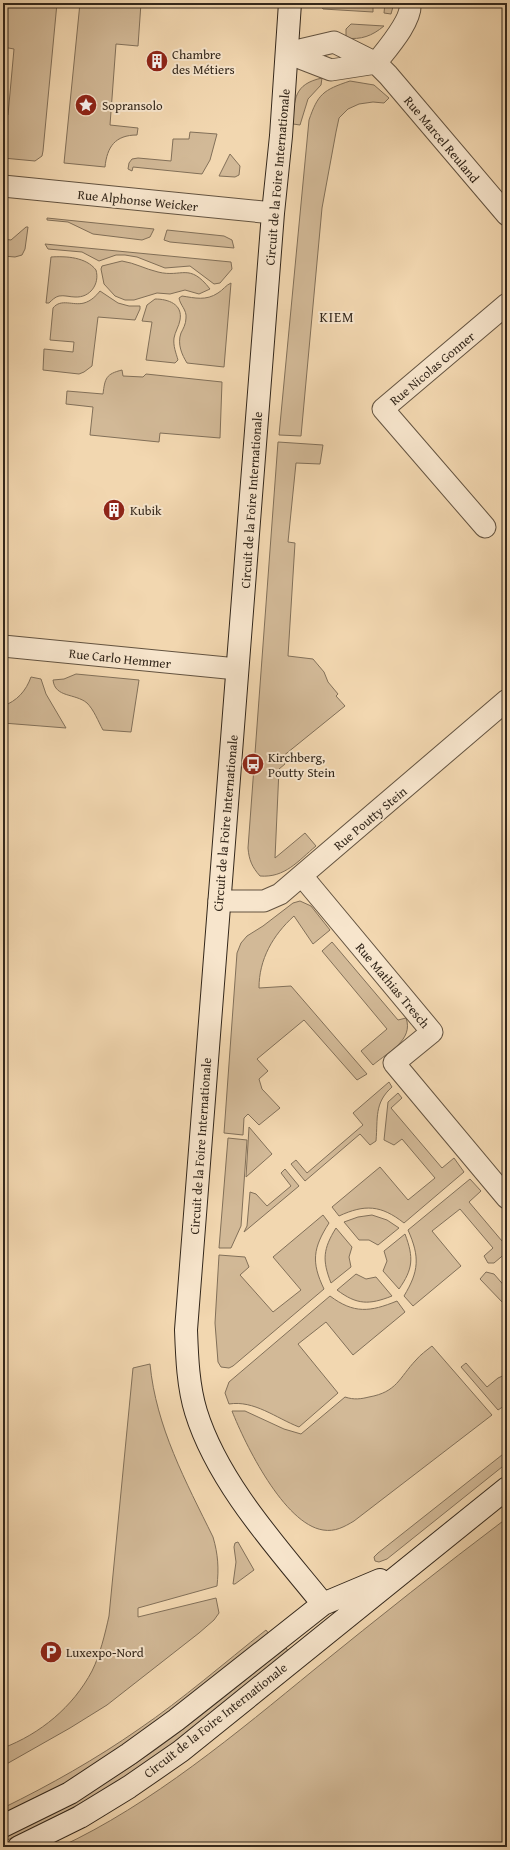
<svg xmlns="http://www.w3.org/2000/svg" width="510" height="1850" viewBox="0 0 510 1850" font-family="'Gentium Book Plus',serif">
	<rect width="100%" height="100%" fill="#f2d7b0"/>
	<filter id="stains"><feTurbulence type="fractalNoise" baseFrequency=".005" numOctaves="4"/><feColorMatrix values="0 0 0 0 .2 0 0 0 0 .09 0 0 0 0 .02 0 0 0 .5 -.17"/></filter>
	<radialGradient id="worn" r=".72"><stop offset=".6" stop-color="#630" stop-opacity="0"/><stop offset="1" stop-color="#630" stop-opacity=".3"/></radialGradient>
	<path fill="#d2b997" stroke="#827059" d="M8,3H57L43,151L42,156L35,161L3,158V115H8L14,49L3,47Z
		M80,3H141L138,46L116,44L110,125L138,128L137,135C115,135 107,147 105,167L64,163Z
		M319,3H353V4L373,6V12L323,9Z
		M385,3H394L391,14L384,13Z
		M351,24L384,26C372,36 361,40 346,38V29Z
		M322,78L321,85L308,99L300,125L293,124C294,99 294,84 322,78Z
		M350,81L374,85L389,98L384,103L373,102L359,104L348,109L339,118L336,132L322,208L301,436L279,435L309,120C318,94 323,90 350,81Z
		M190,132L217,134L210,160L202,174L133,167L132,171L128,169L129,163L132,159L138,158L171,161L173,139H189Z
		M230,154L240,166L239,175L235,177L219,176Z
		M47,218L154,229L150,237L142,240L93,234L68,222L47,220Z
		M26,227H28L25,249L22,255L15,257L3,256V239L11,240Z
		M167,230L224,236L232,240L234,248L170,242L164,240Z
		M45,244L231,262L232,269L220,283L214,284L190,266L165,268L137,257L125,255H116L99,261L82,252L48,249Z
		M51,257C66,256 86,257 96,270C100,284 90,298 75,297C70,297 64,295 59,296C55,297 52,300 49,303H46Z
		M122,261C135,263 145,269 158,272C182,278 189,262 210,289L199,294L185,290L170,294L157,293L134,300H125L115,296L104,284L101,269L102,266Z
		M231,283L224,367L187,363C182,355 177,344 181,333C183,329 186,324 186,318C187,310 180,305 179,298L182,296C195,298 206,301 218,293C223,290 226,285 231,283Z
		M100,291L118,303L129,306H140V309L135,320L98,317L92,366L84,372L79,374L43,370L44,349L73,352L74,342L50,340L53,308C61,298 73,306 84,303C91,301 96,296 100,291Z
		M155,299C168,299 183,304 180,320C179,326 175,332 174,338C173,346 176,353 178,360L175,363L146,360L152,322L142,321L147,305Z
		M122,370L123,376L143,377L146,374L222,382L220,438L160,433L159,442L90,435L93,407L66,404L67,391L103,394C105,378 106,374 122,370Z
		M278,442L323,445L320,464L296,463L288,542L295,543L288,656L313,659L324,672L328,682L338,694L336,696L345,706L282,757L285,764L279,769L275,858L305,833L316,846C298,861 285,878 260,876C252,867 249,860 248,848Z
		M76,674L139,680L131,732L103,730C98,721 94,710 87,703C75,693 55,698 53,680L64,679Z
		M31,677L41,679L46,694L66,728L3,723V706C17,701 26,691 31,677Z
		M300,901L311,906L330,930L313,944L294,916C273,935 259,959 259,988L291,986L367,1074L357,1080L304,1020L257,1059L268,1071L259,1079L262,1089L280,1108L259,1125L248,1114L244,1118L243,1135L224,1133L237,953L241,943L247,936L263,926L293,903Z
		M332,942L398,1020L406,1018C414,1040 388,1052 373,1065L361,1051L387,1029L322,951Z
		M389,1082L392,1087C374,1103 378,1118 376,1141L370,1145L360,1134L305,1181L291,1164L296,1160L307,1173L363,1125L353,1113Z
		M398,1093L402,1098L391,1108L442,1168L454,1158L464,1172L404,1223C381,1205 365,1204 339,1216L332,1207L380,1167L408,1200L435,1178L402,1139L394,1145L384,1140L388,1102Z
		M249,1127L272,1154L246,1177Z
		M228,1138L247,1140L241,1226L231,1248H219Z
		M285,1169L299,1186L244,1232L247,1226L250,1192L256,1194L267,1206L291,1186L281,1173Z
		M470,1179L481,1191L469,1202L502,1241L507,1237V1252L494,1263H488L484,1256L493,1248L460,1209L432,1231L461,1266L413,1306L404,1296C419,1271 420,1257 408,1230Z
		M323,1215L329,1223C313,1248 311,1262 324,1289L233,1366L229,1368L221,1367L218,1362L215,1323L219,1255L245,1257L249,1267L240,1275L273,1312L301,1290L273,1257Z
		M372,1215L387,1220L399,1228L378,1245L369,1240H359L344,1222L358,1217Z
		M336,1228L352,1247L349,1257L351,1267L331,1283C322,1260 323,1249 336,1228Z
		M405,1234C414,1258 413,1269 399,1289L383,1271L387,1261L384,1251Z
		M486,1272L494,1274L507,1289V1302L504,1304L480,1279Z
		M356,1274L366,1279L376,1277L392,1296C369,1305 357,1305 337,1290Z
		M330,1296C354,1314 370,1312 397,1301L405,1312L353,1355L326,1322L298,1344L338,1393L299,1427C276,1418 254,1400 229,1404L225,1393L229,1382Z
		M432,1346L492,1415L354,1521C344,1527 335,1532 323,1530C284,1524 245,1444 232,1411H245L284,1429L301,1434L345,1397C354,1400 361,1399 369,1397C397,1392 399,1378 416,1360C420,1355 427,1350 432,1346Z
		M466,1363L487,1387L498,1378L507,1374V1404L498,1410L461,1367Z
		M150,1364C156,1427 186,1482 213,1537C218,1554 219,1568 217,1586L138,1608V1617L216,1598L219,1613L214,1620L199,1633L107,1705L70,1728L3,1766V1748C40,1734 73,1707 92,1671C100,1655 105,1634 109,1616L133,1368Z
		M507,1451V1463L387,1559L379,1562L375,1561L374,1557L378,1553Z
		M507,1518V1847H60C151,1805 238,1732 315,1669C378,1618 442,1567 507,1518Z
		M238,1542L254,1570L235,1584H233L236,1562L234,1547L235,1543Z
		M266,1630L270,1635C215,1678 160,1722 102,1761C71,1782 36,1798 3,1814V1808C50,1785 96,1759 139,1729C183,1699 224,1663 266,1630Z
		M286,1648L289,1652C243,1689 198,1727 149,1761C103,1793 54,1819 3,1842V1836C39,1819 74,1802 108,1781C171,1743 228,1693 286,1648Z"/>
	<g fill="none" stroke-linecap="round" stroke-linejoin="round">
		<g stroke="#635340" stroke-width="23">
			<path id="street" d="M287,53L334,42L376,63L388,75L507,215
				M287,53L331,70L376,63C386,50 413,20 410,3
				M3,186L273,213
				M485,527L383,409L507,304
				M3,646L237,669
				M302,876L432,1032L394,1063L507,1198
				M219,901H264L280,894L507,700"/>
		</g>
		<g stroke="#33271b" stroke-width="24">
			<path id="secondary" d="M290,3L281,136L273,213L186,1330C187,1357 188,1386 196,1412C218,1483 277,1547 323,1604
				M3,1826L70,1793L129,1754L176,1720L323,1604L380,1580
				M19,1847L80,1817L129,1787L181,1751L507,1488"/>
		</g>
		<use href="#street" stroke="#f7e5cc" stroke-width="21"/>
		<use href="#secondary" stroke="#f7e5cc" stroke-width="22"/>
	</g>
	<defs>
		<g id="building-disc" transform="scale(1.15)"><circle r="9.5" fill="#8f2418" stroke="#f7e5cc"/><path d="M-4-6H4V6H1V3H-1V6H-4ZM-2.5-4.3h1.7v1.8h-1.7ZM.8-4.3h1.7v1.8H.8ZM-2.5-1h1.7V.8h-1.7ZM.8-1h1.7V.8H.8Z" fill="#fff"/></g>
		<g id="sight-disc" transform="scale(1.15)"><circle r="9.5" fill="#8f2418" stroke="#f7e5cc"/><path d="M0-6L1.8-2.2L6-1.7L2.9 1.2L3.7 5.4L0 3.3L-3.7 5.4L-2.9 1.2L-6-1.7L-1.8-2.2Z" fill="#fff"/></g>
		<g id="bus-disc" transform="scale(1.15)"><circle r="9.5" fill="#8f2418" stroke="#f7e5cc"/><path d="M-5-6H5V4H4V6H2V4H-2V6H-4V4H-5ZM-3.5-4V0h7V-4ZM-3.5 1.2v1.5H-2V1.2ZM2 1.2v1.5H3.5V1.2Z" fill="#fff"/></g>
		<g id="parking-disc" transform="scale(1.15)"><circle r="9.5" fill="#8f2418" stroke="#f7e5cc"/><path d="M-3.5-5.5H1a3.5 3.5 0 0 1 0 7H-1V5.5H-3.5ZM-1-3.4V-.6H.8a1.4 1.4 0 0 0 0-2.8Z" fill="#fff"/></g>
	</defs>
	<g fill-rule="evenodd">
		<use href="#building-disc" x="157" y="61"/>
		<use href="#sight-disc" x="86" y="105"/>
		<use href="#building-disc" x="114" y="510"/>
		<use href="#bus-disc" x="253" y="764"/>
		<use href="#parking-disc" x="51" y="1652"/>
	</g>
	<g text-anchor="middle" stroke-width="4" stroke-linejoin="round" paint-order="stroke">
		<g font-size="13" fill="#33271b" stroke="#f7e5cc" text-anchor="start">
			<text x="172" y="59">Chambre<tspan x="172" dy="15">des Métiers</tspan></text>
			<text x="102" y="110">Sopransolo</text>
			<text x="130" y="515">Kubik</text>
			<text x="268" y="762">Kirchberg,<tspan x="268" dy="15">Poutty Stein</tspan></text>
			<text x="66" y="1657">Luxexpo-Nord</text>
		</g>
		<g font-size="13" fill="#33271b" stroke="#f7e5cc">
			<text transform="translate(442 139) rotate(50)" y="5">Rue Marcel Reuland</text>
			<text transform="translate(277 177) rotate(-85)" y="5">Circuit de la Foire Internationale</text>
			<text transform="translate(138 200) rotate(6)" y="5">Rue Alphonse Weicker</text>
			<text transform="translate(432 368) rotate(-40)" y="5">Rue Nicolas Gonner</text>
			<text transform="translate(251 500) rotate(-86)" y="5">Circuit de la Foire Internationale</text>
			<text transform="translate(120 658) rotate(6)" y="5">Rue Carlo Hemmer</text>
			<text transform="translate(370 818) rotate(-40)" y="5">Rue Poutty Stein</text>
			<text transform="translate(225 823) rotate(-85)" y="5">Circuit de la Foire Internationale</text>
			<text transform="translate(393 985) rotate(50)" y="5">Rue Mathias Tresch</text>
			<text transform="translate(200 1146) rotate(-86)" y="5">Circuit de la Foire Internationale</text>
			<text transform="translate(215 1720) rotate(-38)" y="5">Circuit de la Foire Internationale</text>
		</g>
		<g font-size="14" letter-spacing="1" fill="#33271b" stroke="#f7e5cc">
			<text x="337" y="322">KIEM</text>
		</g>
	</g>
	<rect width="510" height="1850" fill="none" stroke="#f2d7b0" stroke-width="16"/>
	<rect x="4" y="4" width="502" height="1842" fill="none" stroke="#33271b" stroke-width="2"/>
	<rect x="8" y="8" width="494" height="1834" fill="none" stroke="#33271b"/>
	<rect width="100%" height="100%" filter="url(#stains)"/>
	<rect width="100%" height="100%" fill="url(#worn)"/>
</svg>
